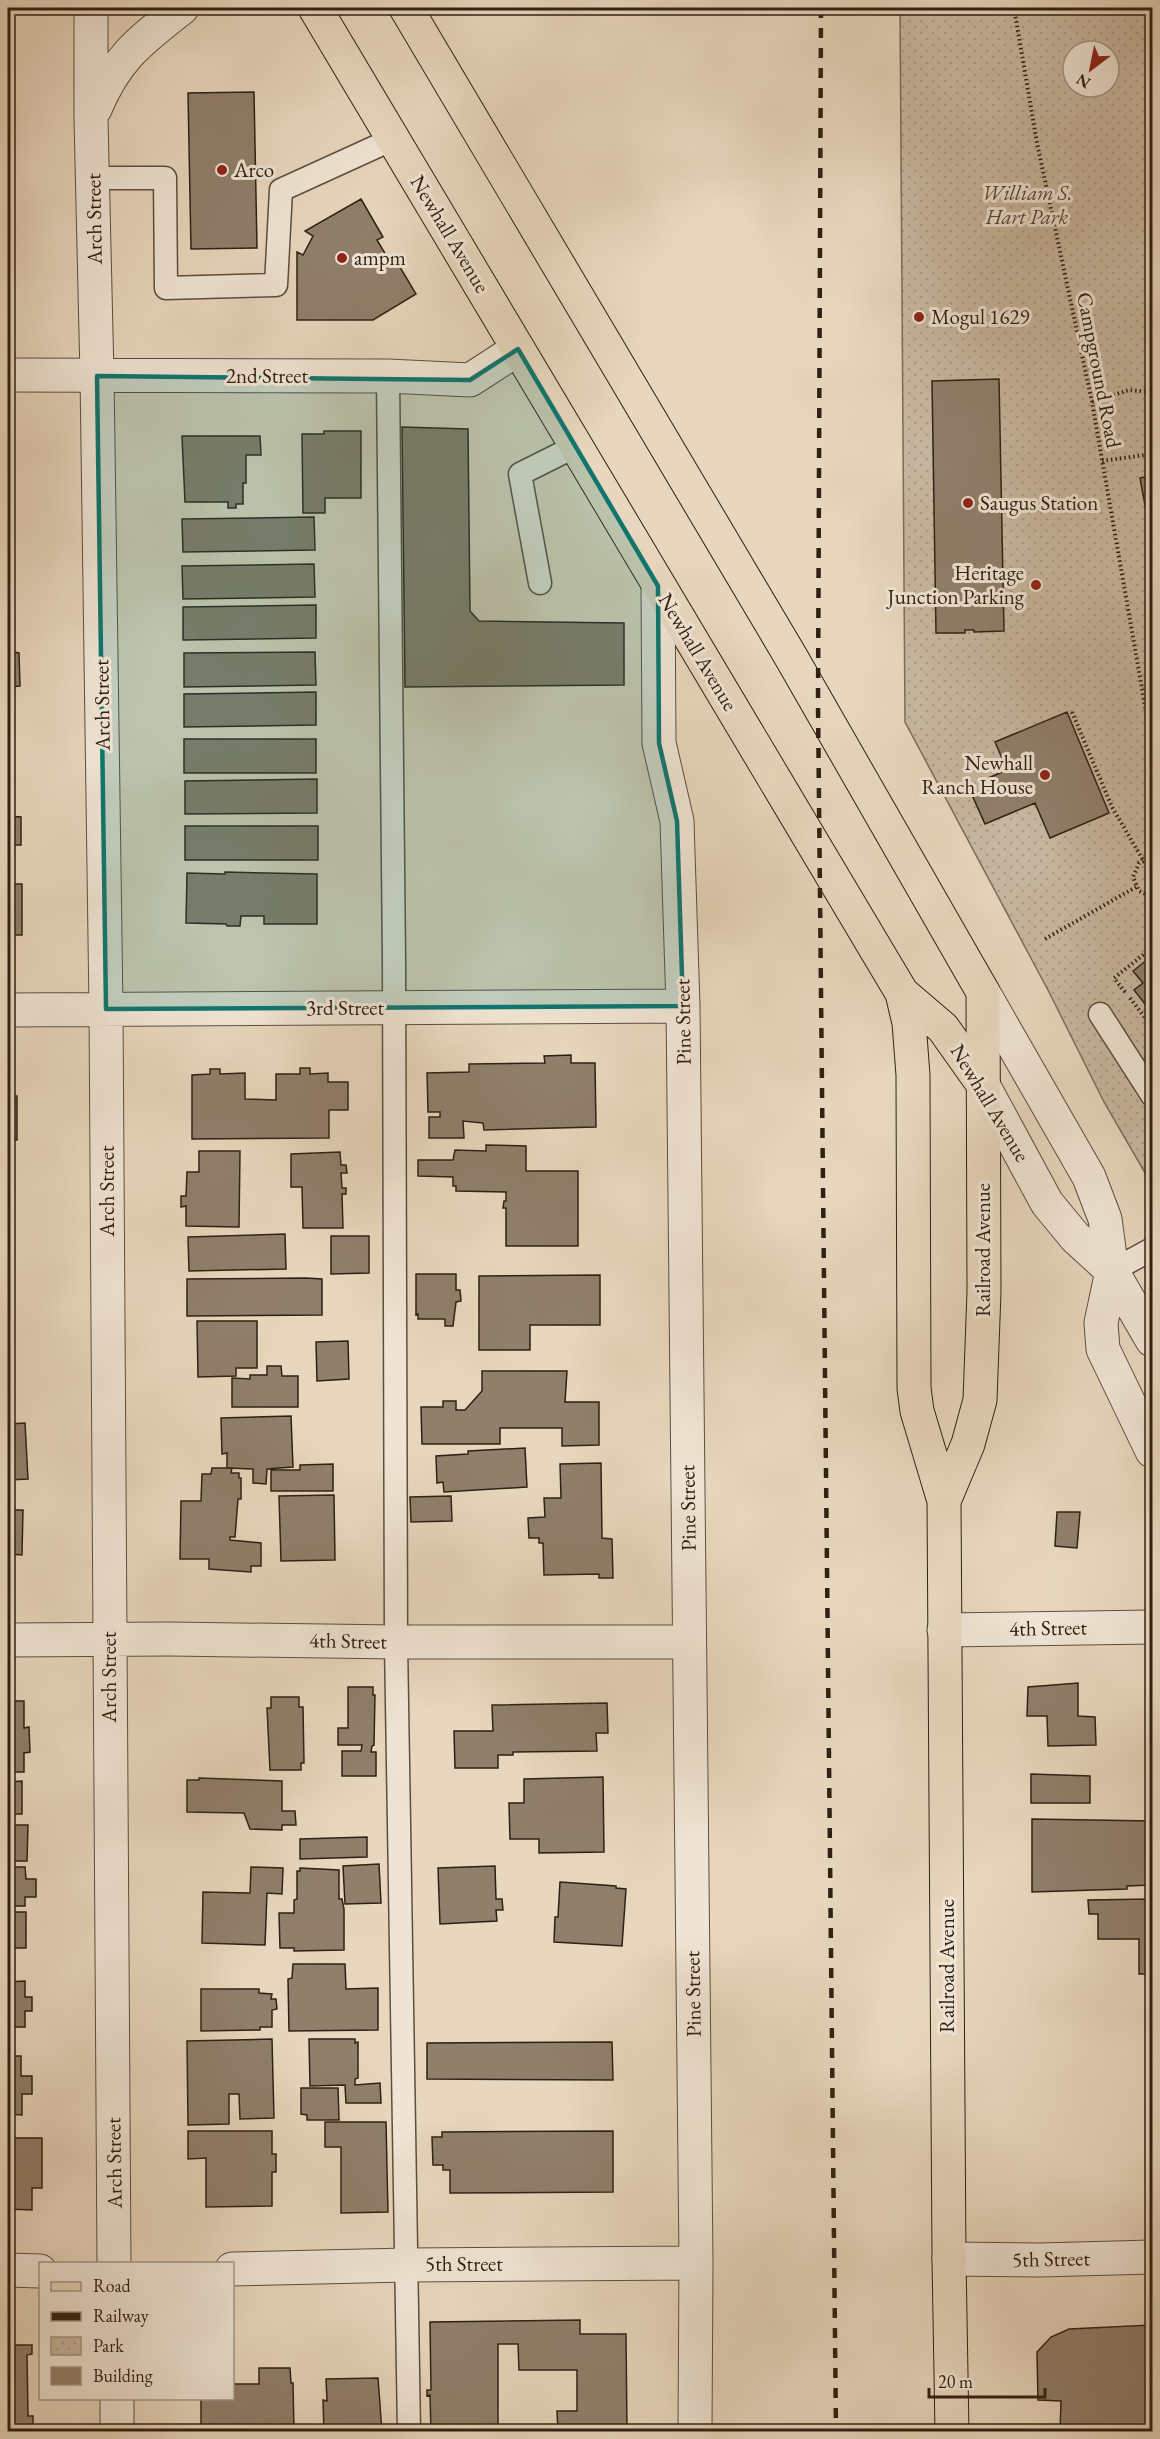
<svg xmlns="http://www.w3.org/2000/svg" width="1160" height="2439" viewBox="0 0 1160 2439" font-family="'EB Garamond',serif">
	<defs>
		<pattern id="park-dots" width="8" height="8" patternUnits="userSpaceOnUse" patternTransform="scale(1.5)"><rect width="8" height="8" fill="#c9b8a1"/><path d="M2 2h.1M6 6h.1" fill="none" stroke="#ad9e8a" stroke-width="1.8" stroke-linecap="round"/></pattern>
	</defs>
	<rect width="100%" height="100%" fill="#e8d7be"/>
	<filter id="stains"><feTurbulence type="fractalNoise" baseFrequency=".00333" numOctaves="4"/><feColorMatrix values="0 0 0 0 .2 0 0 0 0 .09 0 0 0 0 .02 0 0 0 .5 -.17"/></filter>
	<radialGradient id="worn" r=".72"><stop offset=".6" stop-color="#630" stop-opacity="0"/><stop offset="1" stop-color="#630" stop-opacity=".3"/></radialGradient>
	<path fill="url(#park-dots)" stroke="#7c6c5a" stroke-width="1.5" fill-rule="evenodd" d="M900,8H1152V1185L1104,1102L1049,992L905,722ZM1073,51H1109V87H1073Z"/>
	<path fill="#907f6b" stroke="#302012" stroke-width="1.5" d="M10,83L12,126H8V84Z
		M254,92L257,248L191,249L188,93Z
		M361,199L383,237L377,240L389,260L394,257L416,294L373,320H297V252L303,255L313,236L305,231Z
		M999,379L1004,631L974,632V630H965V633H936L932,381Z
		M402,427L468,429L470,611L479,621L624,623V685L405,687Z
		M324,431H361V498H325V513H303L302,434H324Z
		M182,436H260L261,455H246V483H243V504H236V508H228V502H185Z
		M8,437H11V483H8Z
		M1152,475V527H1149L1140,478Z
		M314,517L315,550L183,552L182,519Z
		M8,544H11V598H8Z
		M314,564L315,597L183,599L182,566Z
		M316,605V638L183,640V607Z
		M8,651L19,653L20,686L8,687Z
		M315,652L316,685L184,687V653Z
		M316,692V725L184,727V694Z
		M1067,712L1109,813L1050,838L1035,803L985,824L972,795L989,787L986,779L1007,770L995,742Z
		M8,738H12L13,777H8Z
		M184,739H316V773H184Z
		M317,779V813L185,814V781Z
		M8,816L21,817V845H8Z
		M185,826H318V860H185Z
		M225,872L317,874V924H264V916H241L240,926H227L226,924L186,923L187,873L225,874Z
		M8,884H22V935H8Z
		M1152,956V1013L1134,990L1143,983L1133,971Z
		M571,1055V1063H595L596,1127L484,1130L483,1123L463,1121L464,1138H429V1117H440V1112H428L427,1073L469,1072V1064L545,1063L544,1056Z
		M300,1068H310V1074L328,1073V1082H348V1110H329V1138L192,1139V1075L210,1074V1069H220V1074L245,1073V1099L276,1100V1074H300Z
		M8,1096H17V1140H8Z
		M486,1145L526,1146V1171H578V1246H506V1208H503L504,1201H506V1192L456,1191V1186H453V1177L418,1176V1160H453L455,1150L486,1151Z
		M199,1151H240L239,1227L186,1226V1206L181,1207V1196H186L187,1172H199Z
		M340,1152L341,1165H346L347,1173H341L342,1188H346V1194H342L343,1228H303L302,1187H291V1154Z
		M285,1234L286,1269L189,1271L188,1237Z
		M331,1236H369V1273L331,1274Z
		M416,1274H456V1290H460L461,1301L456,1302L453,1326H445V1319H418V1314L416,1315Z
		M600,1275V1325H530V1350H479V1276Z
		M306,1278L322,1279V1315L187,1316V1279Z
		M197,1321H257V1368H236V1376L198,1377Z
		M348,1341L349,1379L317,1381L316,1342Z
		M267,1366H281L282,1376H298V1407H232V1378L250,1379V1375H267Z
		M482,1371H567L565,1402H599V1445L562,1446V1428H500V1444H422L421,1407H443V1401H456V1410H465L482,1391Z
		M291,1416L293,1467L267,1469L266,1484L253,1483V1469L227,1468V1453L222,1454L221,1418Z
		M25,1423L28,1479L8,1480V1424Z
		M525,1448L527,1487L444,1492L443,1482L437,1483L436,1456L468,1454V1451Z
		M601,1463L602,1538L612,1539L613,1578H599V1574L544,1575L543,1543H539V1538H529L528,1518L545,1517L544,1498H561L560,1464Z
		M333,1464V1491H271V1470H300V1465Z
		M212,1468H232L231,1473H239V1478H241V1499H238L235,1537H230V1540L261,1543V1566H251V1572L209,1569V1559H180L181,1501H201L202,1474H211Z
		M334,1495L335,1560L281,1561L279,1496Z
		M451,1496L452,1521L411,1522L410,1497Z
		M8,1510H23L22,1555L8,1554Z
		M1057,1512H1080L1077,1548L1055,1546Z
		M1078,1683V1716L1095,1717L1096,1745L1048,1746L1047,1716H1027L1028,1687Z
		M348,1687H373V1695H375L374,1745L372,1746L371,1752H376V1776H342V1751H361L362,1745H338V1728H348Z
		M271,1697H299V1707H303L304,1763H301V1770H270L267,1708H271Z
		M8,1701H24V1728L29,1727L30,1752L24,1753V1772H8Z
		M607,1703L608,1733H596L597,1751L513,1752V1755H498V1768H455L454,1731H493L492,1705Z
		M1031,1774L1090,1776V1803H1031Z
		M603,1777L604,1852L539,1853V1839H510L509,1803H524V1779Z
		M199,1778L282,1781V1811H295L296,1825H282V1830L250,1829L244,1813L187,1812V1780H199Z
		M22,1781V1814H8V1782Z
		M1032,1819L1152,1821V1885L1127,1886V1889L1032,1892Z
		M8,1825H28L27,1861H8Z
		M367,1837V1857L300,1859V1839Z
		M379,1864L381,1903L345,1904L343,1866Z
		M495,1866L496,1899H502L503,1910H496L497,1921L440,1924L438,1868Z
		M8,1867H25L26,1879H36V1897H25V1906H8Z
		M251,1867L283,1868L282,1894L267,1893L265,1945L202,1943L203,1892L250,1893Z
		M300,1868L339,1870V1899H342L344,1909V1950L294,1951V1948H280L279,1913H294V1900L297,1899V1871H300Z
		M560,1882L616,1886V1888L626,1889L622,1946L554,1942L555,1917H558Z
		M1152,1899V1974H1139V1939H1098V1914H1089L1088,1900Z
		M8,1912H26V1948H8Z
		M293,1964H345L346,1989L378,1988V2030L289,2031L288,1979L292,1978Z
		M25,1981V1997H32V2011H25V2027H8V1982Z
		M201,1989H259V1993L272,1994L271,1999H276L277,2009L272,2010V2027H260V2030L201,2031Z
		M272,2039L274,2118L240,2119L239,2094H229V2124L188,2125L187,2041Z
		M309,2039H355V2043L358,2042V2078L355,2079V2085L380,2083L381,2103H346L345,2085L310,2086Z
		M612,2042L613,2080L427,2079V2043Z
		M8,2056H21V2076H32V2094H22V2115L8,2114Z
		M301,2088H338L339,2120H307V2115L301,2114Z
		M1150,2116H1152V2203H1151Z
		M325,2122H386L388,2212L341,2213V2147H325Z
		M188,2131H272V2154H276V2172H272V2206L206,2207V2158L188,2159Z
		M613,2131V2192L450,2193V2170H443V2165H433L432,2137H442V2132Z
		M8,2138H42V2188H32V2210L8,2209Z
		M580,2320V2334H626L627,2432H558L557,2411H577V2370H519L518,2344H498V2432H431L430,2395L427,2396V2390H431L430,2322Z
		M1152,2325V2432H1060L1061,2401L1038,2400L1037,2352L1051,2337L1069,2329Z
		M8,2345H32V2354L27,2355L28,2416H33V2426H8Z
		M259,2368H290L291,2383H293L294,2432H201V2398H232V2384H259Z
		M378,2378L382,2432H324L323,2400L327,2401L326,2379Z"/>
	<g fill="none" stroke-linecap="round" stroke-linejoin="round">
		<g stroke="#5e4e3d" stroke-width="25">
			<path id="service" d="M93,178H165L166,288L276,285L281,190L393,139
				M388,376L394,961L396,1642L409,2432
				M540,583L520,474L576,446
				M1100,1014L1152,1095
				M1112,1271L1152,1249"/>
		</g>
		<g stroke="#5e4e3d" stroke-width="35">
			<path id="minor" d="M91,8V119L97,376L106,1009L114,2264
				M95,109C116,58 140,41 182,8
				M8,375L388,376L470,380L518,349
				M658,586L659,743L677,821L683,1006L696,2263L695,2432
				M8,1010L683,1006
				M944,1630L1152,1627
				M8,1640L170,1639L396,1642H689
				M949,2259L1040,2260L1152,2257
				M232,2269L407,2265L696,2263
				M8,2270L40,2271
				M117,2398V2432"/>
		</g>
		<g stroke="#5e4e3d" stroke-width="35">
			<path id="tertiary" d="M983,992L1089,1177L1105,1219L1112,1271L1101,1323L1103,1349L1152,1451
				M982,1083L1047,1203L1075,1237L1112,1271L1152,1340"/>
		</g>
		<g stroke="#302012" stroke-width="35">
			<path id="primary" d="M315,8L902,993L943,1028L982,1083
				M406,8L791,657L983,992L984,1292L980,1400L968,1444L944,1501
				M902,993L909,1023L913,1075L914,1388L917,1411L944,1501L949,2259L952,2432"/>
		</g>
		<path stroke="#302012" stroke-width="4" stroke-dasharray="1.5 3" stroke-linecap="butt" d="M1014,8L1037,143L1092,402L1149,729L1152,738
			M1092,402L1129,390L1152,392
			M1102,461L1152,454
			M1072,712L1112,807L1143,860
			M1152,858L1139,863L1133,877L1139,891L1152,897
			M1045,939L1136,887
			M1125,992L1114,978L1152,948
			M1130,998L1152,1027"/>
		<use href="#service" stroke="#f0e5d5" stroke-width="22"/>
		<use href="#minor" stroke="#f0e5d5" stroke-width="33"/>
		<use href="#tertiary" stroke="#f0e5d5" stroke-width="33"/>
		<use href="#primary" stroke="#e8d7be" stroke-width="33"/>
		<path stroke="#302012" stroke-width="4.5" stroke-dasharray="10 10" stroke-linecap="butt" d="M821,8L818,704L836,2432"/>
	</g>
	<path fill="#0f766e" fill-opacity="0.2" stroke="#0f766e" stroke-width="4.5" stroke-linejoin="round" d="M518,349L658,586L659,743L677,821L683,1006L106,1009L97,376L470,380Z"/>
	<g fill="#8f2418" stroke="#f0e5d5" stroke-width="2">
		<circle cx="222" cy="170" r="6"/>
		<circle cx="342" cy="258" r="6"/>
		<circle cx="919" cy="317" r="6"/>
		<circle cx="968" cy="503" r="6"/>
		<circle cx="1036" cy="585" r="6"/>
		<circle cx="1045" cy="775" r="6"/>
	</g>
	<g text-anchor="middle" stroke-width="6" stroke-linejoin="round" paint-order="stroke">
		<g font-size="21" fill="#302012" stroke="#f0e5d5" text-anchor="start">
			<text x="234" y="177">Arco</text>
			<text x="354" y="265">ampm</text>
			<text x="931" y="324">Mogul 1629</text>
			<text x="980" y="510">Saugus Station</text>
			<text x="1024" y="580" text-anchor="end">Heritage<tspan x="1024" dy="24">Junction Parking</tspan></text>
			<text x="1033" y="770" text-anchor="end">Newhall<tspan x="1033" dy="24">Ranch House</tspan></text>
		</g>
		<g font-size="21" font-style="italic" fill="#564636" stroke="#f0e5d5">
			<text x="1027" y="200">William S.<tspan x="1027" dy="24">Hart Park</tspan></text>
		</g>
		<g font-size="21" fill="#302012" stroke="#f0e5d5">
			<text transform="translate(94 219) rotate(-91)" y="7">Arch Street</text>
			<text transform="translate(450 234) rotate(59)" y="7">Newhall Avenue</text>
			<text transform="translate(1099 370) rotate(79)" y="7">Campground Road</text>
			<text x="267" y="383">2nd Street</text>
			<text transform="translate(698 652) rotate(59)" y="7">Newhall Avenue</text>
			<text transform="translate(102 705) rotate(-91)" y="7">Arch Street</text>
			<text x="345" y="1015">3rd Street</text>
			<text transform="translate(683 1022) rotate(-91)" y="7">Pine Street</text>
			<text transform="translate(990 1103) rotate(59)" y="7">Newhall Avenue</text>
			<text transform="translate(107 1191) rotate(-90)" y="7">Arch Street</text>
			<text transform="translate(983 1250) rotate(-90)" y="7">Railroad Avenue</text>
			<text transform="translate(688 1508) rotate(-91)" y="7">Pine Street</text>
			<text transform="translate(1048 1628) rotate(-1)" y="7">4th Street</text>
			<text transform="translate(348 1641) rotate(1)" y="7">4th Street</text>
			<text transform="translate(109 1677) rotate(-90)" y="7">Arch Street</text>
			<text transform="translate(947 1966) rotate(-90)" y="7">Railroad Avenue</text>
			<text transform="translate(693 1994) rotate(-91)" y="7">Pine Street</text>
			<text transform="translate(114 2163) rotate(-91)" y="7">Arch Street</text>
			<text transform="translate(1051 2259) rotate(-1)" y="7">5th Street</text>
			<text x="464" y="2271">5th Street</text>
		</g>
	</g>
	<rect width="1160" height="2439" fill="none" stroke="#e8d7be" stroke-width="30"/>
	<rect x="9" y="9" width="1142" height="2421" fill="none" stroke="#302012" stroke-width="3"/>
	<rect x="15" y="15" width="1130" height="2409" fill="none" stroke="#302012" stroke-width="1.5"/>
	<rect x="39" y="2262" width="195" height="138" fill="#f0e5d5" stroke="#a39687" stroke-width="1.5"/>
	<rect x="51" y="2282" width="30" height="9" fill="#e8d7be" stroke="#a39687" stroke-width="1.5"/>
	<text x="93" y="2292" font-size="18" fill="#302012">Road</text>
	<rect x="51" y="2312" width="30" height="9" fill="#302012" stroke="#a39687" stroke-width="1.5"/>
	<text x="93" y="2322" font-size="18" fill="#302012">Railway</text>
	<rect x="51" y="2337" width="30" height="18" fill="url(#park-dots)" stroke="#a39687" stroke-width="1.5"/>
	<text x="93" y="2352" font-size="18" fill="#302012">Park</text>
	<rect x="51" y="2367" width="30" height="18" fill="#907f6b" stroke="#a39687" stroke-width="1.5"/>
	<text x="93" y="2382" font-size="18" fill="#302012">Building</text>
	<g transform="translate(1091 69) rotate(212)"><circle r="28" fill="#f0e5d5" stroke="#a39687" stroke-width="1.5"/>
	<path d="M0-4.5L10 22L0 15L-10 22Z" fill="#8f2418"/>
	<text y="-9" font-size="16" font-weight="bold" text-anchor="middle" fill="#302012">N</text>
	</g>
	<path d="M929 2388v9h116v-9" fill="none" stroke="#302012" stroke-width="3"/>
	<text x="938" y="2388" font-size="18" fill="#302012" stroke="#f0e5d5" stroke-width="4.5" paint-order="stroke">20 m</text>
	<rect width="100%" height="100%" filter="url(#stains)"/>
	<rect width="100%" height="100%" fill="url(#worn)"/>
</svg>
